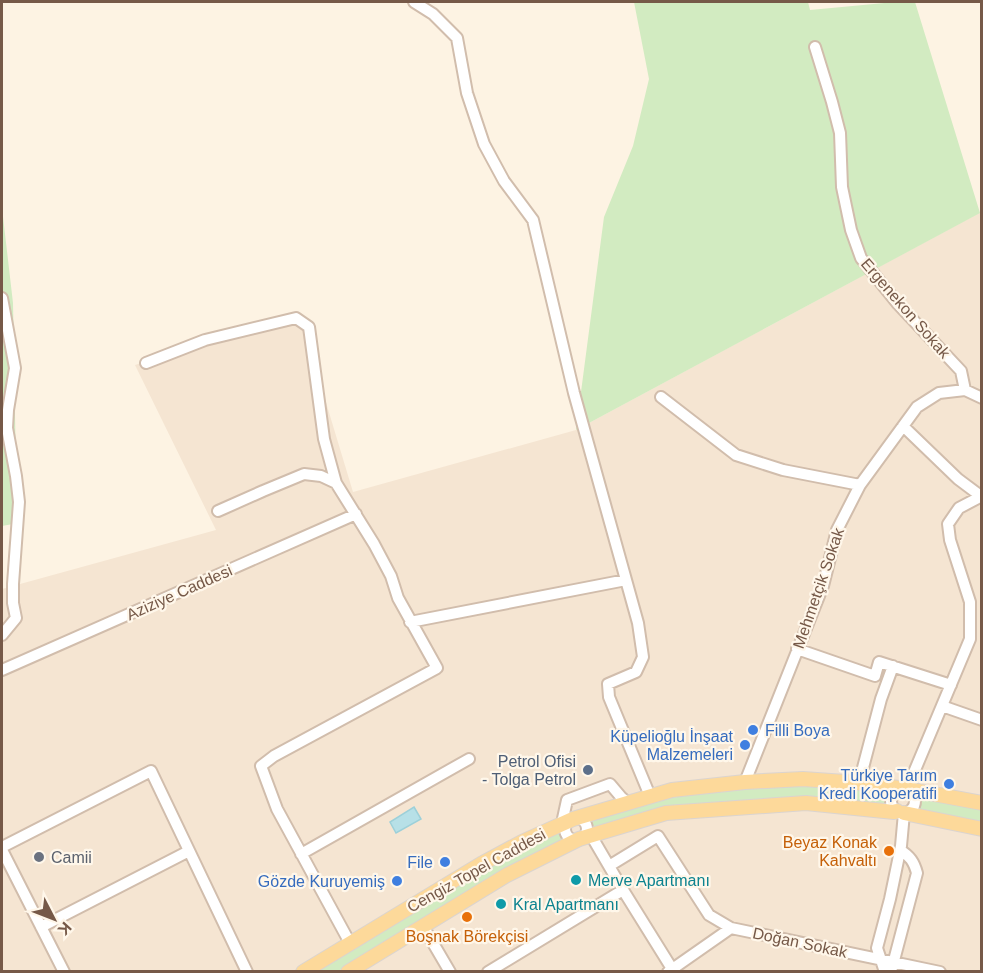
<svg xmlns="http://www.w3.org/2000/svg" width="983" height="973" viewBox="0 0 983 973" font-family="Arial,sans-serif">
	<rect width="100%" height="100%" fill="#fdf3e3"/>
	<path fill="#f5e5d2" d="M981,212V971L2,972V589L216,530L135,365L299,313L353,492L576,430Z"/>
	<path fill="#d2ebc1" d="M634,2H808L810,10L895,2H915L980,213L576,430L604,217L633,146L649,79Z
		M2,208L13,303L16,471L24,522L2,526Z
		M817,786L888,794L886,805C857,803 828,799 799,798C730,796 662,814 595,829L590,817L609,810L709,791L762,787Z
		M918,797L981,810V823L916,810Z
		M560,831L564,841L338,971L314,972L428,902L511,854Z"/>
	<path fill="#b7e0e7" stroke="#9dd0d9" stroke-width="1.5" d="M414,807L421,819L396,833L390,822Z"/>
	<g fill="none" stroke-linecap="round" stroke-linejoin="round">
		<g stroke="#d1bdac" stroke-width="14">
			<path id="minor" d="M414,2L433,14L457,38L467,93L484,144L504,181L533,220L574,393L638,623L643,657L636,672L608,684L609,697L650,796
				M815,47L832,102L840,133L842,187L851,230L861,258L898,304L961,371L965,390
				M2,298L15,368L8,410L7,428L16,476L19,502L13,584V603L16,618L2,635
				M146,363L205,340L296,318L309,327L324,439L336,483
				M661,397L736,455L783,470L860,485
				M903,426L958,479L982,497
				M218,511L263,491L304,474L321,476L336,483L374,544L391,576L398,598L437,668L274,756L261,766L277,809L350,943
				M410,622L626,580
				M797,649L875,676L879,662L951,685
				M2,670L356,514
				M942,706L982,720
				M745,782L823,586L837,530L860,485L917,407L939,393L965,390L982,398
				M859,783L881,699L893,666
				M907,789L970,639V602L950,540L948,524L959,508L982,496
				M891 801a12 12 0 1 1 24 0a12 12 0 1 1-24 0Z
				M565 829a11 11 0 1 1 22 0a11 11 0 1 1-22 0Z
				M562,823L567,800L610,784L621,797L628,803
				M592,837L623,890L674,972
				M2,847L151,771L247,972
				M2,850L64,972
				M301,854L469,759
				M609,866L658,836L709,915L731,928
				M423,926L450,972
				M41,927L189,851
				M892,968L917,873C914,862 910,856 900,850
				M488,972L623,890
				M668,972L731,928L940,972
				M885,972L877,948L890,899L901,846L904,813"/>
		</g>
		<g stroke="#dbd4cf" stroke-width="16">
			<path id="major" d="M904,813L982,829
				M303,972L481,864L522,842L573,819L672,790L745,782L803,779L859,783L907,789L982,803
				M348,972L507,875L579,839L666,813L806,803L894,812L897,811"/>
		</g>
		<use href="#minor" stroke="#fff" stroke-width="10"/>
		<use href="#major" stroke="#fdd99a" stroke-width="14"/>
	</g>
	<g fill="#3f7fe0" stroke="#fff7ea" stroke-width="2">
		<circle cx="753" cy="730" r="6"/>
		<circle cx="745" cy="745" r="6"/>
		<circle cx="949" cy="784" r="6"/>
		<circle cx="445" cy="862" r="6"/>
		<circle cx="397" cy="881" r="6"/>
	</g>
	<circle fill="#5c6f8a" stroke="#fff7ea" stroke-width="2" cx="588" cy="770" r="6"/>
	<g fill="#e8710a" stroke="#fff7ea" stroke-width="2">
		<circle cx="889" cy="851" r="6"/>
		<circle cx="467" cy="917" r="6"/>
	</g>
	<circle fill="#6b7280" stroke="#fff7ea" stroke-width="2" cx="39" cy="857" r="6"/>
	<g fill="#0f9aa8" stroke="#fff7ea" stroke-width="2">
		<circle cx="576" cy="880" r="6"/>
		<circle cx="501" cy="904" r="6"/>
	</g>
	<g text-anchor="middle" stroke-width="4.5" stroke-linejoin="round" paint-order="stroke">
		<g font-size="16" fill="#765948" stroke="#fff7ea">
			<text transform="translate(906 308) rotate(49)" y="6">Ergenekon Sokak</text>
			<text transform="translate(818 588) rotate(-71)" y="6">Mehmetçik Sokak</text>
			<text transform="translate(179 592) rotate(-24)" y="6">Aziziye Caddesi</text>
			<text transform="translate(476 870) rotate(-29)" y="6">Cengiz Topel Caddesi</text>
			<text transform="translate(800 942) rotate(12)" y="6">Doğan Sokak</text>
		</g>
		<g font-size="16" fill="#366cbe" stroke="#fff7ea" text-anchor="end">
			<text x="765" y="736" text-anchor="start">Filli Boya</text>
			<text x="733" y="742">Küpelioğlu İnşaat<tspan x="733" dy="18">Malzemeleri</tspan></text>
			<text x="937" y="781">Türkiye Tarım<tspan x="937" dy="18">Kredi Kooperatifi</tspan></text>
			<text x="433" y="868">File</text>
			<text x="385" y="887">Gözde Kuruyemiş</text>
		</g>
		<g font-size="16" fill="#4e5e75" stroke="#fff7ea" text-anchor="end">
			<text x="576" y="767">Petrol Ofisi<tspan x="576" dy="18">- Tolga Petrol</tspan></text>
		</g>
		<g font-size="16" fill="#c56008" stroke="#fff7ea" text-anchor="end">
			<text x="877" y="848">Beyaz Konak<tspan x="877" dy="18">Kahvaltı</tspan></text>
			<text x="467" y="942" text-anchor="middle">Boşnak Börekçisi</text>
		</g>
		<g font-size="16" fill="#5b616d" stroke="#fff7ea" text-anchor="start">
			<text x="51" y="863">Camii</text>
		</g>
		<g font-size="16" fill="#0d838f" stroke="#fff7ea" text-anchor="start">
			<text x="588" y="886">Merve Apartmanı</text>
			<text x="513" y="910">Kral Apartmanı</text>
		</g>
	</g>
	<rect width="983" height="973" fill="none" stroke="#765948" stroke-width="6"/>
	<g transform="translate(54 919) rotate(132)" stroke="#fff7ea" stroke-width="4.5" paint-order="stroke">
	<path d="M0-4.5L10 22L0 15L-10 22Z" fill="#765948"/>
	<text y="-9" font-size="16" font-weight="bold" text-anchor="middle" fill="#765948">K</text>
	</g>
</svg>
